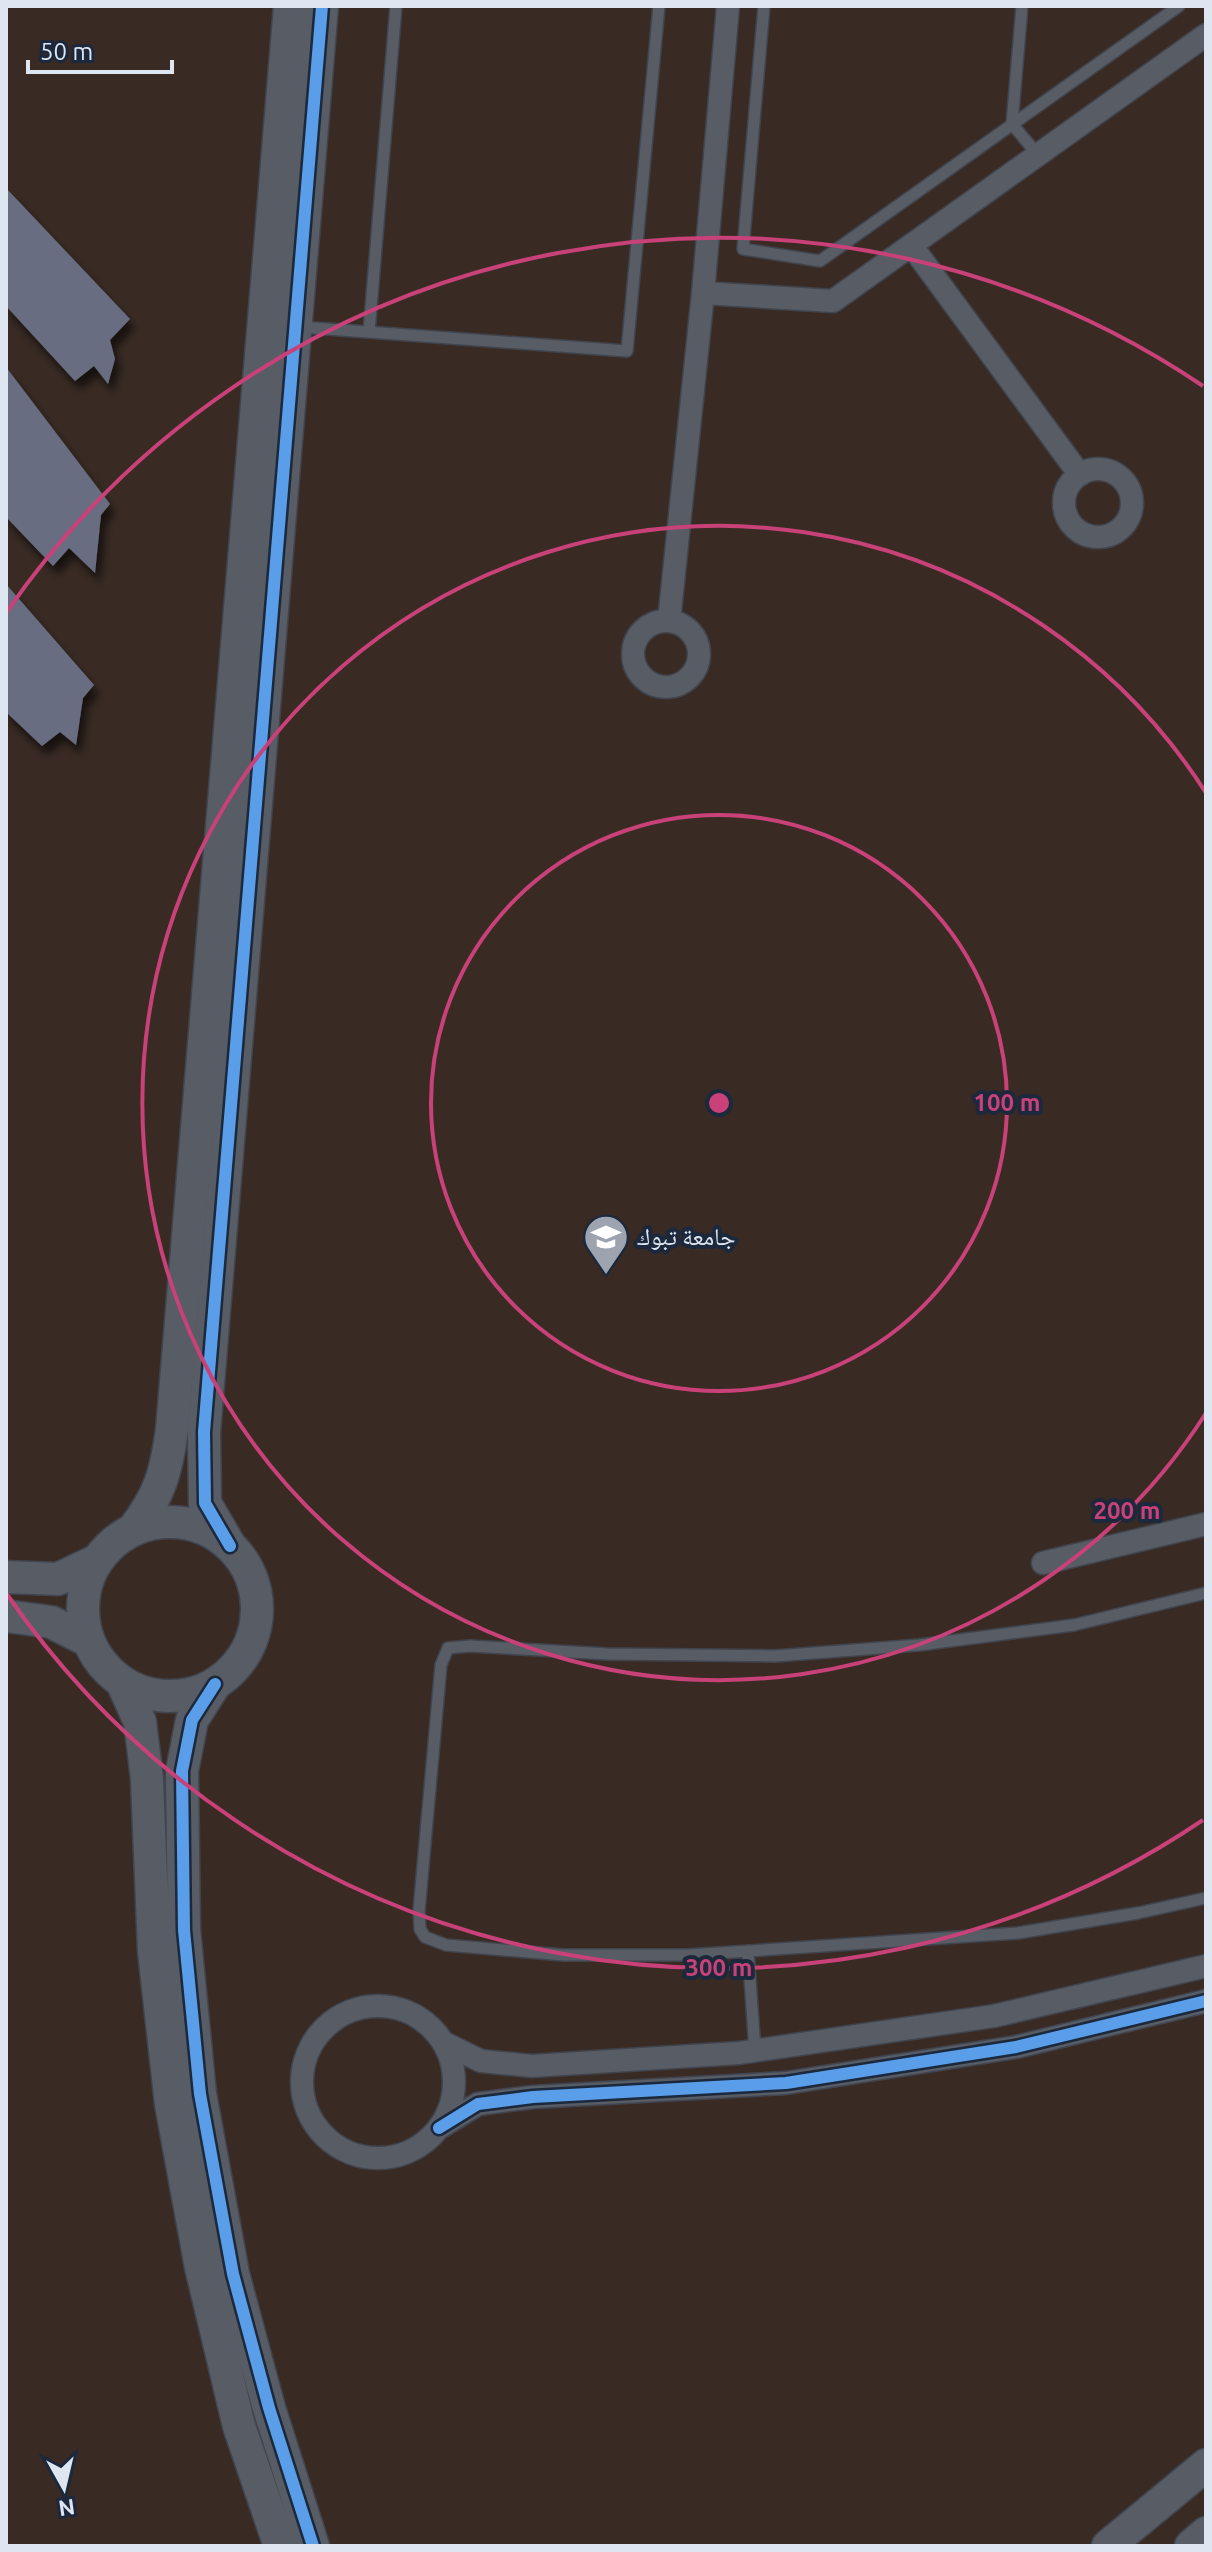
<svg xmlns="http://www.w3.org/2000/svg" width="1212" height="2552" viewBox="0 0 1212 2552" font-family="Ubuntu,'Noto Naskh Arabic',sans-serif">
	<defs>
		<filter id="shadow"><feDropShadow dx="5" dy="9" stdDeviation="4" flood-color="#0009"/></filter>
	</defs>
	<rect width="100%" height="100%" fill="#232934"/>
	<path fill="#392b24" d="M6,6H1206V2546H6Z"/>
	<path fill="#696d82" filter="url(#shadow)" d="M6,188L130,319L110,340L115,359L108,384L94,366L75,381L6,306Z
		M6,367L110,504L101,515L95,573L69,548L53,566L6,517Z
		M6,584L94,685L83,698L76,745L60,732L42,746L6,712Z"/>
	<g fill="none" stroke-linecap="round" stroke-linejoin="round">
		<g stroke="#40444e" stroke-width="14">
			<path id="lane" d="M764,6L743,249L820,261L1179,6
				M1022,6L1012,124L1038,155
				M300,327L627,351L659,6
				M369,332L396,6
				M1206,1593L1074,1625L919,1645L775,1656L607,1654L470,1646L448,1648L441,1665L419,1911L420,1929L425,1937L446,1945L563,1955H688L1018,1933L1138,1913L1206,1898
				M748,1951L755,2050"/>
		</g>
		<g stroke="#40444e" stroke-width="25">
			<path id="street" d="M911,245L1080,475
				M703,293L833,301L1206,35
				M1064 503a34 34 0 1 1 68 0a34 34 0 1 1-68 0Z
				M633 654a33 33 0 1 1 66 0a33 33 0 1 1-66 0Z
				M669,621L703,293L728,6
				M1043,1563L1206,1524
				M302 2082a76 76 0 1 1 152 0a76 76 0 1 1-152 0Z
				M444,2043L481,2061L532,2066L739,2053L994,2016L1206,1966
				M439,2128L478,2104L533,2097L786,2083L1016,2047L1206,2001"/>
		</g>
		<g stroke="#40444e" stroke-width="35">
			<path id="secondary" d="M83 1609a87 87 0 1 1 174 0a87 87 0 1 1-174 0Z
				M133,1530C160,1495 166,1472 172,1430L290,6
				M230,1546L205,1503L204,1432L322,6
				M6,1577L58,1579L98,1560
				M6,1616L51,1622L89,1641
				M122,1682L140,1722L147,1779L154,1951L171,2104L201,2267L239,2426L280,2546
				M215,1684L192,1720L182,1771L184,1930L200,2094L233,2274L269,2408L313,2546
				M1108,2546L1206,2465
				M1191,2546L1206,2533"/>
		</g>
		<use href="#lane" stroke="#575c65" stroke-width="11"/>
		<use href="#street" stroke="#575c65" stroke-width="22"/>
		<use href="#secondary" stroke="#575c65" stroke-width="32"/>
		<g stroke="#1c283b" stroke-width="17">
			<path id="cycleway" d="M230,1546L205,1503L204,1432L322,6
				M215,1684L192,1720L182,1771L184,1930L200,2094L233,2274L269,2408L313,2546
				M439,2128L478,2104L533,2097L786,2083L1016,2047L1206,2001"/>
		</g>
		<use href="#cycleway" stroke="#5a9eea" stroke-width="12"/>
	</g>
	<g fill="none" stroke="#c84179" stroke-width="4">
		<circle cx="719" cy="1103" r="288"/>
		<path d="M1206 1413A577 577 0 1 1 1206 793"/>
		<path d="M1203 1820A865 865 0 0 1 6 1593M6 613A865 865 0 0 1 1203 386"/>
	</g>
	<defs>
		<g id="university-pin" transform="scale(2.3)"><path d="M0 17L-7.5 6A9.5 9.5 0 1 1 7.5 6Z" fill="#9da4b0" stroke="#1c283b"/><path d="M0-5L7-2L0 1L-7-2ZM-4 1L0 2.5L4 1V4Q0 6-4 4Z" fill="#fff"/></g>
	</defs>
	<g fill-rule="evenodd">
		<use href="#university-pin" x="606" y="1237"/>
	</g>
	<g text-anchor="middle" stroke-width="8" stroke-linejoin="round" paint-order="stroke">
		<g font-size="24" fill="#dee6f2" stroke="#1c283b" text-anchor="start">
			<text x="637" y="1245">جامعة تبوك</text>
		</g>
	</g>
	<circle cx="719" cy="1103" r="12" fill="#c84179" stroke="#1c283b" stroke-width="4"/>
	<g font-size="24" text-anchor="middle" font-weight="bold" fill="#c84179" stroke="#1c283b" stroke-width="8" stroke-linejoin="round" paint-order="stroke">
		<text x="1007" y="1111">100 m</text>
		<text x="1127" y="1519">200 m</text>
		<text x="719" y="1976">300 m</text>
	</g>
	<rect width="1212" height="2552" fill="none" stroke="#dee6f2" stroke-width="16"/>
	<g transform="translate(64 2488) rotate(172)" stroke="#1c283b" stroke-width="6" paint-order="stroke">
	<path d="M0-6L14 30L0 20L-14 30Z" fill="#dee6f2"/>
	<text y="-12" font-size="22" font-weight="bold" text-anchor="middle" fill="#dee6f2">N</text>
	</g>
	<path d="M28 60v12h144v-12" fill="none" stroke="#dee6f2" stroke-width="4"/>
	<text x="40" y="60" font-size="24" fill="#dee6f2" stroke="#1c283b" stroke-width="6" paint-order="stroke">50 m</text>
</svg>
